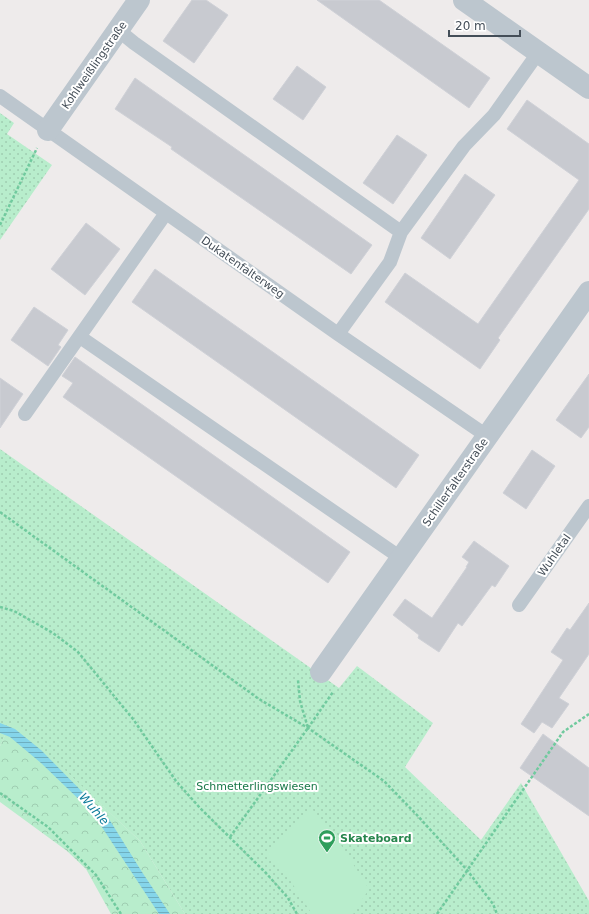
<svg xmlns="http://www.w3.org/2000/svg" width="589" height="914" viewBox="0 0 589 914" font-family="'DejaVu Sans',sans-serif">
	<defs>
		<pattern id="green-dots" width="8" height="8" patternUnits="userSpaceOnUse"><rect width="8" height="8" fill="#b8edcc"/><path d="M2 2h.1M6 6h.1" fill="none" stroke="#9fcdb1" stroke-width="1.8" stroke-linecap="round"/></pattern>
		<pattern id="forest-crowns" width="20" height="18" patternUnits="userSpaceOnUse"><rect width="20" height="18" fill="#b8edcc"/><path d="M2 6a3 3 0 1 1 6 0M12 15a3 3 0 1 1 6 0" fill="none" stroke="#9fcdb1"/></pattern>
		<pattern id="water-rules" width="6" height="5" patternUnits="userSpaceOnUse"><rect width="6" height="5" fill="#85d5ea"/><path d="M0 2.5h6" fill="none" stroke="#6eafc0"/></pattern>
	</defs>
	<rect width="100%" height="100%" fill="#eeebeb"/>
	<path fill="url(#green-dots)" d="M0,113L14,123L7,134L52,165L0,240Z
		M0,449L339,688L357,666L433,723L405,767L481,840L521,783L589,901V914H185L140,841L12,721L0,746Z"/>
	<path fill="url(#forest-crowns)" d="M12,720L140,841L185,914H111L86,869L67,851L0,802V746Z"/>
	<path fill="#b8edcc" d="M312,809L332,831L369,889L353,914H312L286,874L266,852Z"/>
	<path fill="url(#water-rules)" d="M0,723L15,729L41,750L109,819L142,872L170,914H159L92,812L41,763L10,737L0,733Z"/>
	<path fill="#c8cad0" stroke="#cfd1d7" d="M192,0H206L228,15L194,63L163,41Z
		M317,0H379L490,78L469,108Z
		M297,66L326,87L303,120L273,99Z
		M135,78L372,245L351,274L171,149L172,147L115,109Z
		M527,100L589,144V209L498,338L500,340L480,369L385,302L405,273L478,324L579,180L507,129Z
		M397,135L427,155L393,204L363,183Z
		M465,174L495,195L450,259L421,238Z
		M86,223L120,249L85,295L51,269Z
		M155,269L419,455L396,488L132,302Z
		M34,307L68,330L58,345L61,347L48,366L11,340Z
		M75,357L350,552L328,583L63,397L73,383L62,376Z
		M589,374V427L581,438L556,420Z
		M0,378L23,394L0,428Z
		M532,450L555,466L526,509L503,493Z
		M474,541L509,566L495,587L492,585L462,626L458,623L439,652L418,638L419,635L393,615L405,599L432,618L467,567H466L469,562L462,557Z
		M589,603V654L559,698L569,704L552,728L542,722L534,733L521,724L563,660L551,652L567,628L570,630Z
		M543,734L589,768V816L520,768Z"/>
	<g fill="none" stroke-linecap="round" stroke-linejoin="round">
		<path stroke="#70ca9e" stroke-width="2.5" stroke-dasharray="3 2" stroke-linecap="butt" d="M0,225L37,148
			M0,512L259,699L308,728L384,781L416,814L467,870L493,904L497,914
			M0,607L14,611L53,633L78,652L133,719L176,781L200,808L266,873L288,898L297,914
			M308,728L333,692
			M0,793L48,827L96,875L121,914
			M230,837L308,728L300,701L298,680
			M437,914L563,732L589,714"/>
		<path stroke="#bcc6ce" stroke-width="14" d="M118,30L134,43L401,232
			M0,96L338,334L487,436
			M338,334L390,262L401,232L464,146L494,115L538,53
			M80,337L401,558
			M25,414L166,213
			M519,605L589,506"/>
		<path stroke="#bcc6ce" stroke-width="22" d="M464,0L589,88
			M48,130L139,0
			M321,672L589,292"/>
	</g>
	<defs>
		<g id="stadium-pin" transform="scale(0.9)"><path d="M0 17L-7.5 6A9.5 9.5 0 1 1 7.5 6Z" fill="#2e9e5b" stroke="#fff"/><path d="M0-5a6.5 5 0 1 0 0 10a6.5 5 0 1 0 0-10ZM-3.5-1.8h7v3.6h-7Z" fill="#fff"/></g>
	</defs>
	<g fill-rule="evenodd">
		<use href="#stadium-pin" x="327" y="838"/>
	</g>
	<g text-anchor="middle" stroke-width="4" stroke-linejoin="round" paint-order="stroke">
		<g font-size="11" fill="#444e58" stroke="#fff">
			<text transform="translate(94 65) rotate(-55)" y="4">Kohlweißlingstraße</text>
			<text transform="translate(243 267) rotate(35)" y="4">Dukatenfalterweg</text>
			<text transform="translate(455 482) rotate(-55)" y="4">Schillerfalterstraße</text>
			<text transform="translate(554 555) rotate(-55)" y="4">Wuhletal</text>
		</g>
		<g font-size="11" fill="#177747" stroke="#fff">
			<text x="257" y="790">Schmetterlingswiesen</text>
		</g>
		<g font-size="11" font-weight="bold" fill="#27864d" stroke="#fff" text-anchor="start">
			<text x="340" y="842">Skateboard</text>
		</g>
		<g font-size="12" font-style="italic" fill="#0d7c9b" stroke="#fff">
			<text transform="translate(94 809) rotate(49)" y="4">Wuhle</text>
		</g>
	</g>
	<path d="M449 30v6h71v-6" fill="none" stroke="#444e58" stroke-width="2"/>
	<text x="455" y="30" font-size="12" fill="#444e58" stroke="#ffffff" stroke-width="3" paint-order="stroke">20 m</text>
</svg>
